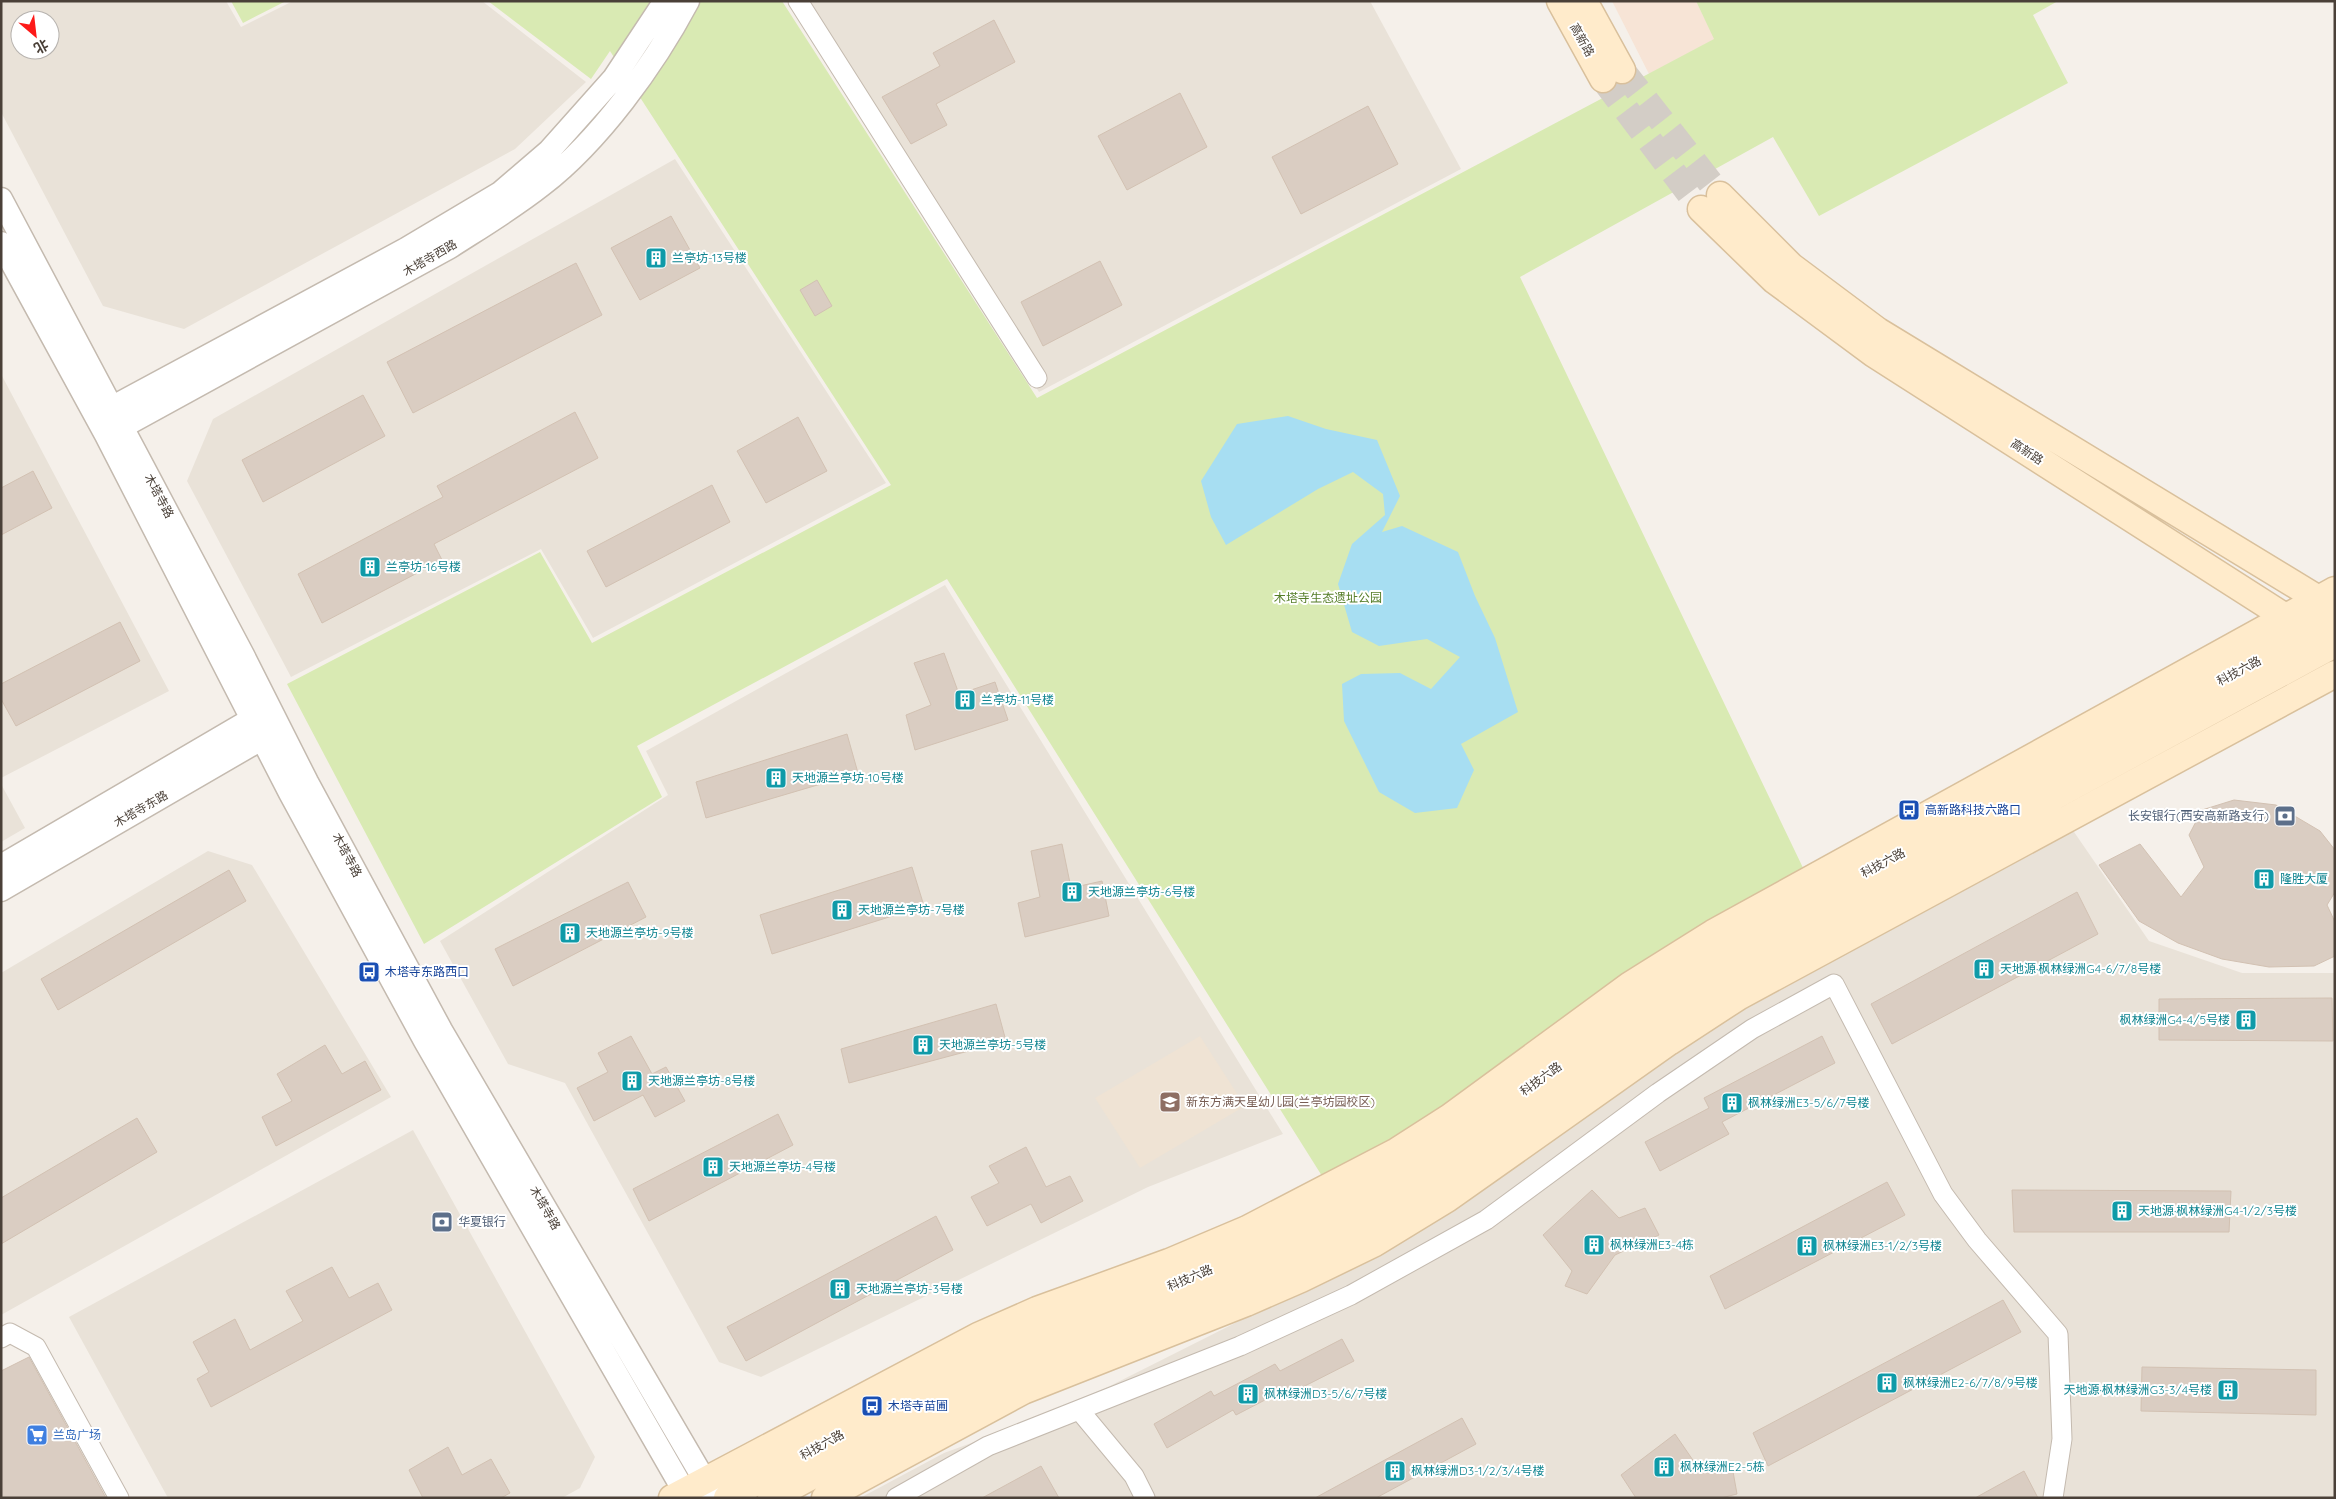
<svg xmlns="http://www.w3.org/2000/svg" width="2336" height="1499" viewBox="0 0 2336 1499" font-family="Quicksand,'Noto Sans SC',sans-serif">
	<rect width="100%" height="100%" fill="#f5f0ea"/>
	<path fill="#e9e2d8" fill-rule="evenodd" d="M1,1H226L241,27L293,1H482L586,82L515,149L184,329L103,306L1,112ZM20,20H50V50H20Z
		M788,1H1370L1461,169L1039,392Z
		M675,159L886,483L593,638L541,549L291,677L187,481L213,419Z
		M1,374L169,691L1,778Z
		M945,585L1283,1134L1148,1187L761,1377L719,1362L565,1083L508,1064L440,941L668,795L646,751Z
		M1,784L25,828L1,842Z
		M2072,829L2149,941L2242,973H2335V1498H860L944,1453L996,1434L1110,1386L1259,1311L1687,1039Z
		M208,851L252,865L391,1097L1,1315V973Z
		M413,1130L595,1457L580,1488L562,1498H168L69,1317Z"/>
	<path fill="#f7e4d6" d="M1612,1H1696L1715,39L1649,74Z"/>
	<path fill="#efe3d4" d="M1200,1036L1245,1106L1140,1168L1095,1098Z"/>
	<path fill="#d9eab3" d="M231,1H286L243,23Z
		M488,1H782L1037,398L1714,39L1696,1H2058L2033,15L2068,83L1819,216L1773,137L1520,277L1805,872L1416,1127L1322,1176L947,579L637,746L662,797L424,944L287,684L540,552L592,643L891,485L610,51L591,79Z"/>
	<path fill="#a7def2" d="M1288,416L1326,429L1377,440L1400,496L1382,532L1402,526L1458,552L1475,596L1495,638L1518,712L1461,744L1474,770L1457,808L1415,813L1379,792L1344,721L1342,684L1361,674L1400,673L1431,689L1460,657L1427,639L1379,646L1352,632L1338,584L1352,544L1385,515L1383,494L1353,472L1318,489L1226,545L1211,517L1201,481L1237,424Z"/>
	<path fill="#dacdc2" stroke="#d2c1b2" d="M994,20L1015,62L936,104L947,125L911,144L882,97L940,66L933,53Z
		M1180,93L1207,147L1127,190L1098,136Z
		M1368,106L1398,164L1301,214L1272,157Z
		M671,216L700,268L640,300L611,248Z
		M1100,261L1122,305L1043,346L1021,302Z
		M576,263L602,315L413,413L387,362Z
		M817,280L832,306L815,316L800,290Z
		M363,395L385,436L263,502L242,460Z
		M575,412L598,458L434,544L442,560L322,623L298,574L443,497L437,486Z
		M798,417L827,471L766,503L737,451Z
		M33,471L52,508L1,535V488Z
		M712,485L730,522L606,587L587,551Z
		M120,622L140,661L16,726L1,699V684Z
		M944,653L959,694L995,682L1008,720L915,750L906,715L931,705L914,663Z
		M847,734L858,773L706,818L696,782Z
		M2234,800L2276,805L2320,831L2335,850V892L2327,905L2335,922V956L2314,966L2269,967L2222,959L2178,943L2139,921L2099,865L2140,844L2181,897L2204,867L2189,835L2202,810Z
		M1062,844L1071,888L1102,881L1109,916L1025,937L1018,903L1040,897L1031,851Z
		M912,867L924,906L772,954L760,915Z
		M229,870L246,901L58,1010L41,979Z
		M628,882L646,917L513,986L495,949Z
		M2077,892L2098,934L1892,1044L1871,1004Z
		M2332,998L2333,1041L2159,1040V999Z
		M996,1004L1006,1041L849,1083L841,1049Z
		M631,1036L652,1074L666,1067L685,1101L655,1117L643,1095L594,1121L577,1088L608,1072L598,1053Z
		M1822,1036L1835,1063L1722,1122L1729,1134L1660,1171L1645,1142L1709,1108L1704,1098Z
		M325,1045L342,1074L365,1061L381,1090L276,1146L262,1117L292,1101L277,1074Z
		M778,1114L793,1145L649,1221L633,1189Z
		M137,1118L157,1152L1,1244V1198Z
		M1026,1147L1046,1187L1070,1176L1083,1201L1041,1223L1031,1204L987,1226L971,1197L999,1183L989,1166Z
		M1887,1182L1905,1215L1725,1309L1710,1276Z
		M1592,1190L1619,1218L1645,1208L1659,1235L1615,1255L1587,1294L1565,1286L1572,1271L1543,1235Z
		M2012,1190L2231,1191L2229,1232H2014Z
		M936,1216L953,1250L746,1361L727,1327Z
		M332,1267L349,1298L378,1283L392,1310L211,1407L197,1379L209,1372L193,1342L235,1319L250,1350L303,1321L286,1291Z
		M2003,1300L2021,1332L1768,1466L1753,1433Z
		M1342,1339L1354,1361L1295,1391L1292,1386L1236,1415L1233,1410L1167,1448L1154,1424L1211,1391L1214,1396L1275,1364L1280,1371Z
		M29,1357L106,1498H1V1371Z
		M2142,1367L2316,1370V1415L2141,1411Z
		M1462,1418L1476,1444L1376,1498H1315Z
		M1675,1434L1699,1469L1732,1466L1737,1494L1721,1498H1636L1621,1475Z
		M448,1447L462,1475L491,1459L510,1493L501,1498H423L409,1470Z
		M1041,1466L1059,1498H982Z
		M2024,1471L2038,1498H1975Z"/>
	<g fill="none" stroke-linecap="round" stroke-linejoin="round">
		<path stroke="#d3cdc6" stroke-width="26" stroke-dasharray="26 13" stroke-linecap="butt" d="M1622,70L1720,195
			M1603,79L1701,209"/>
		<g stroke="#c4baaf" stroke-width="21">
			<path id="minor" d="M798,1L1037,378
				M1,1338L10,1333L36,1347L119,1498
				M1080,1411L1134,1476L1145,1498
				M896,1498L988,1446L1240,1346L1351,1295L1486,1220L1658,1093L1752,1029L1834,984L1943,1194L1977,1240L2058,1334L2062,1439L2053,1498"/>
		</g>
		<g stroke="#c4baaf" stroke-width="25">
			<path id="tertiary" d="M1,199L243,655L307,782L441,1030L715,1498
				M1,243L106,435L290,793L425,1041L688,1498
				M100,414L406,249L500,193L549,151L614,78L665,1
				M109,434L450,247C481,227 513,208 542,185C599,141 654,65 688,1
				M1,866L266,711
				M1,890L275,731"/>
		</g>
		<g stroke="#d9c09c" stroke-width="29">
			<path id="secondary" d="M1560,1L1603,79
				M1584,1L1622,70
				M1720,195L1791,266L1878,331L2330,606
				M1701,209L1774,280L1874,354L2298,625
				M672,1498L978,1336L1037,1310L1169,1262L1247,1229L1397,1151L1450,1117L1630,985L1713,933L2335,590
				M727,1498L878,1415L979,1364L1039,1336L1189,1280L1302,1229L1428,1160L1658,994L1773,923L2335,619
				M771,1498L962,1395L1047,1355L1212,1295L1315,1247L1431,1183L1687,1001L1832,917L2335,644
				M825,1498L1023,1391L1246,1303L1301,1279L1375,1243L1447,1199L1669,1042L1738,997L2335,674"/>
		</g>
		<use href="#minor" stroke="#fff" stroke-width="19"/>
		<use href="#tertiary" stroke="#fff" stroke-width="22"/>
		<use href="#secondary" stroke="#ffebcb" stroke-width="26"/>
	</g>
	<defs>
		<g id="building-square" transform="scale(1.125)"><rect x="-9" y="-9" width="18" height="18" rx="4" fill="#0f9aa8" stroke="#fff"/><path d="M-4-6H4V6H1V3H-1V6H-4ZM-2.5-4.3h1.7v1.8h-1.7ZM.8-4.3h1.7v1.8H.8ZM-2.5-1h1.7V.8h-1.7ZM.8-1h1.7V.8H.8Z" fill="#fff"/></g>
		<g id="bus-square" transform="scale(1.125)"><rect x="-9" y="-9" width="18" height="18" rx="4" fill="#1a4fb4" stroke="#fff"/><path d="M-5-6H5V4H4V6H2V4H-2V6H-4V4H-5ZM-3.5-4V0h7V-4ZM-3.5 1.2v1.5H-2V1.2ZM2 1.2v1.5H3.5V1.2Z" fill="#fff"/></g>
		<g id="bank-square" transform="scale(1.125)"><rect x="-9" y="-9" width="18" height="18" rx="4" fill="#5c6f8a" stroke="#fff"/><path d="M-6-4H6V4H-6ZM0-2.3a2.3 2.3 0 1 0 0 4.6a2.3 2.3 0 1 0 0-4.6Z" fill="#fff"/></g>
		<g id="school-square" transform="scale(1.125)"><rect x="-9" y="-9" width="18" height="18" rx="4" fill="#8d6e63" stroke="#fff"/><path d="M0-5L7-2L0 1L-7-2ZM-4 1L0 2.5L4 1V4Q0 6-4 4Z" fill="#fff"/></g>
		<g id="supermarket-square" transform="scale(1.125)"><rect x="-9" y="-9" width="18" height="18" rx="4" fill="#3f7fe0" stroke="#fff"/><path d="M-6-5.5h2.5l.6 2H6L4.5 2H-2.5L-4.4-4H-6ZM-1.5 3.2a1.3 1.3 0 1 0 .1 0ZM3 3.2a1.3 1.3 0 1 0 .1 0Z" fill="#fff"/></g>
	</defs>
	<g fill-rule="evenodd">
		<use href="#building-square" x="656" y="258"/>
		<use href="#building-square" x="370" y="567"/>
		<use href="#building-square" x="965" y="700"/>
		<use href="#building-square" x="776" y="778"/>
		<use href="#bus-square" x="1909" y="810"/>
		<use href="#bank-square" x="2285" y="816"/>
		<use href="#building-square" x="2264" y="879"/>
		<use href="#building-square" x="1072" y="892"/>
		<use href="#building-square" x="842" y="910"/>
		<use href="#building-square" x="570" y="933"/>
		<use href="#building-square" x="1984" y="969"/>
		<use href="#bus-square" x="369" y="972"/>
		<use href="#building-square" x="2246" y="1020"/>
		<use href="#building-square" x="923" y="1045"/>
		<use href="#building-square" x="632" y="1081"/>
		<use href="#school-square" x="1170" y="1102"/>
		<use href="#building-square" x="1732" y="1103"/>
		<use href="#building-square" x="713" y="1167"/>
		<use href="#building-square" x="2122" y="1211"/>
		<use href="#bank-square" x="442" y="1222"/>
		<use href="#building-square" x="1594" y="1245"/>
		<use href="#building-square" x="1807" y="1246"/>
		<use href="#building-square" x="840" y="1289"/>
		<use href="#building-square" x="1887" y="1383"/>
		<use href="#building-square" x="2228" y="1390"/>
		<use href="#building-square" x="1248" y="1394"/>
		<use href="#bus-square" x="872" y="1406"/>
		<use href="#supermarket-square" x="37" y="1435"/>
		<use href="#building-square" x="1664" y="1467"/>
		<use href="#building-square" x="1395" y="1471"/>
	</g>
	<g text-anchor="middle" stroke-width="4" stroke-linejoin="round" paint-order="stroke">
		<g font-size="12" fill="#4a4038" stroke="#fff">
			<text transform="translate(1582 40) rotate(61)" y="4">高新路</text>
			<text transform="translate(430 258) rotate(-30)" y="4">木塔寺西路</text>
			<text transform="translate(2027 452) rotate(33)" y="4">高新路</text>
			<text transform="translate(159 496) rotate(62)" y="4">木塔寺路</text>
			<text transform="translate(2239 671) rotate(-28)" y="4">科技六路</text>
			<text transform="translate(141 809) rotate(-30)" y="4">木塔寺东路</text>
			<text transform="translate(347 855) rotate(62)" y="4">木塔寺路</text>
			<text transform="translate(1883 863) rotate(-28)" y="4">科技六路</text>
			<text transform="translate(1541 1079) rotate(-36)" y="4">科技六路</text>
			<text transform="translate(545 1208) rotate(60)" y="4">木塔寺路</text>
			<text transform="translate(1190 1278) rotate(-23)" y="4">科技六路</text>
			<text transform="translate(822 1445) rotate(-29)" y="4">科技六路</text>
		</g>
		<g font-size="12" fill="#0d838f" stroke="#fff" text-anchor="start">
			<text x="672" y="262">兰亭坊-13号楼</text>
			<text x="386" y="571">兰亭坊-16号楼</text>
			<text x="981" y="704">兰亭坊-11号楼</text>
			<text x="792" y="782">天地源兰亭坊-10号楼</text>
			<text x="2280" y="883">隆胜大厦</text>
			<text x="1088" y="896">天地源兰亭坊-6号楼</text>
			<text x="858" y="914">天地源兰亭坊-7号楼</text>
			<text x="586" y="937">天地源兰亭坊-9号楼</text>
			<text x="2000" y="973">天地源·枫林绿洲G4-6/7/8号楼</text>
			<text x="2230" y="1024" text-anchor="end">枫林绿洲G4-4/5号楼</text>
			<text x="939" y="1049">天地源兰亭坊-5号楼</text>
			<text x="648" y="1085">天地源兰亭坊-8号楼</text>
			<text x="1748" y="1107">枫林绿洲E3-5/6/7号楼</text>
			<text x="729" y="1171">天地源兰亭坊-4号楼</text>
			<text x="2138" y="1215">天地源·枫林绿洲G4-1/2/3号楼</text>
			<text x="1610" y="1249">枫林绿洲E3-4栋</text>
			<text x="1823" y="1250">枫林绿洲E3-1/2/3号楼</text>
			<text x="856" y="1293">天地源兰亭坊-3号楼</text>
			<text x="1903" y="1387">枫林绿洲E2-6/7/8/9号楼</text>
			<text x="2212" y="1394" text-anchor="end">天地源·枫林绿洲G3-3/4号楼</text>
			<text x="1264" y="1398">枫林绿洲D3-5/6/7号楼</text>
			<text x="1680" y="1471">枫林绿洲E2-5栋</text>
			<text x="1411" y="1475">枫林绿洲D3-1/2/3/4号楼</text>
		</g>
		<g font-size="12" fill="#567e29" stroke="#fff">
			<text x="1328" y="602">木塔寺生态遗址公园</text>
		</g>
		<g font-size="12" fill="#164399" stroke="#fff" text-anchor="start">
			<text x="1925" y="814">高新路科技六路口</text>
			<text x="385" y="976">木塔寺东路西口</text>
			<text x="888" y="1410">木塔寺苗圃</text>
		</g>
		<g font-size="12" fill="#4e5e75" stroke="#fff" text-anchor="end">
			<text x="2269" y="820">长安银行(西安高新路支行)</text>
			<text x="458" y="1226" text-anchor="start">华夏银行</text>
		</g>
		<g font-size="12" fill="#785e54" stroke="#fff" text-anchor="start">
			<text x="1186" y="1106">新东方满天星幼儿园(兰亭坊园校区)</text>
		</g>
		<g font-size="12" fill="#366cbe" stroke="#fff" text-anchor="start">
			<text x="53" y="1439">兰岛广场</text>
		</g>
	</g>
	<rect width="2336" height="1499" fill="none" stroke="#4a4038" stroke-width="5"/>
	<g transform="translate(35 35) rotate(152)"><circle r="24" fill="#ffffff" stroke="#b7b3af"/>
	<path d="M0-4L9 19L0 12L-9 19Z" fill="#fd1a19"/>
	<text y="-8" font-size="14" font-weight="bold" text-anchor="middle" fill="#4a4038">北</text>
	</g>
</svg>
